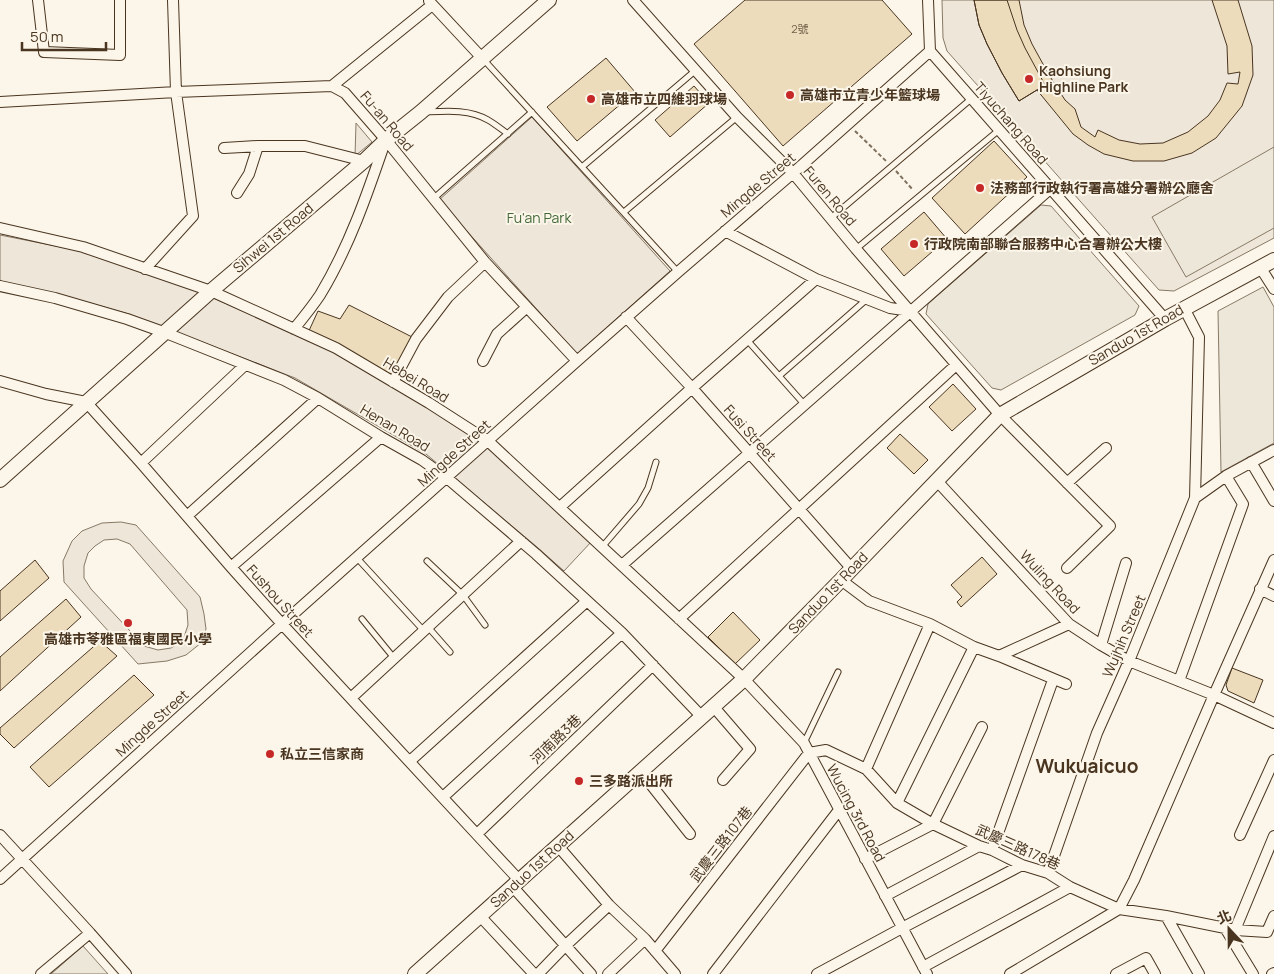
<svg xmlns="http://www.w3.org/2000/svg" width="1274" height="974" viewBox="0 0 1274 974" font-family="Manrope,'Noto Sans TC',sans-serif">
	<rect width="100%" height="100%" fill="#fbf6e9"/>
	<path fill="#ede6d9" stroke="#887966" fill-rule="evenodd" d="M942,0H1274V238L1174,291L1159,290L947,51L943,38Z
		M532,117L670,271L577,354L439,200Z
		M356,123L372,142L355,156Z
		M0,235L81,251L202,293L332,351L425,406L481,442L592,541L564,571L537,547L426,454L295,378L129,314L57,294L0,281Z
		M121,522L136,525L200,597L204,614L206,629L201,643L186,655L167,661L138,664L64,582L63,561L72,541L82,531L102,523ZM117,539L130,544L187,610L188,625L183,640L171,648L158,650L144,646L91,589L84,578V566L88,553L95,546L104,540Z"/>
	<path fill="#ede7d9" stroke="#887966" d="M1274,147V228L1186,277L1152,217Z
		M1041,205L1051,206L1139,306L1135,315L1001,390L992,388L926,314L928,304Z
		M1263,287L1274,307V443L1221,472L1218,311Z
		M83,946L108,974H51Z"/>
	<path fill="#ecdcbc" stroke="#4a3520" d="M745,0H882L912,34L783,146L694,44Z
		M974,0H1007L1017,30L1025,48L1045,85L1019,101L1002,73L987,44L979,25Z
		M974,0H1019L1024,25L1032,44L1049,75L1065,100L1075,109L1081,127L1095,137L1098,130L1119,140L1140,144L1163,143L1188,132L1208,116L1220,100L1227,83L1238,84L1240,72L1228,74L1227,46L1212,0H1238L1252,46L1253,75L1242,106L1216,138L1192,153L1164,161H1133L1104,154L1088,145L1073,134L1037,90L1019,101L1002,73L987,44L979,25Z
		M606,58L635,92L577,141L547,107Z
		M694,86L709,103L670,137L655,120Z
		M994,141L1027,177L965,234L932,198Z
		M924,212L947,239L904,276L881,249Z
		M349,305L416,339L393,382L307,335L318,311L340,319Z
		M953,384L976,409L952,431L929,407Z
		M900,434L928,460L914,474L887,448Z
		M982,557L997,574L961,607L957,602L962,597L951,585Z
		M35,560L49,578L0,621V591Z
		M66,599L81,617L0,691V657Z
		M733,612L760,640L735,664L708,637Z
		M100,641L117,656L14,748L0,734V728Z
		M1232,668L1263,680L1254,703L1228,691L1226,685Z
		M134,675L154,695L49,787L30,767Z"/>
	<g fill="none" stroke-linecap="round" stroke-linejoin="round">
		<g stroke="#4a3520" stroke-width="7">
			<path id="lane" d="M484,60L678,272
				M426,112C446,111 470,109 488,120C495,124 501,129 508,134
				M582,167L696,70
				M433,199L532,112
				M624,212L737,117
				M831,218L971,99
				M856,249L999,130
				M747,340L804,404
				M779,376L867,299
				M602,547L639,504L648,488L656,462
				M357,558L424,631
				M427,561L463,595L485,625
				M362,619L394,658
				M428,627L450,652
				M804,743L838,672"/>
		</g>
		<g stroke="#4a3520" stroke-width="12">
			<path id="street" d="M38,0L44,52L120,55V0
				M633,0L737,117L793,173L856,249L1000,415L1110,526L1067,568
				M928,0L930,51L1165,319
				M429,1L482,58
				M332,86L432,5
				M0,102L176,92L332,86L345,93L386,140L485,262L577,361
				M224,148L258,146H305L364,161
				M237,193L249,174L258,146
				M0,228L83,247L211,291L336,348L429,403L488,441L744,679L804,743L927,974
				M725,231L816,279L890,308L910,311
				M1260,267L1274,289
				M145,269L193,216L176,92L173,0
				M0,286L55,298L127,319L166,333L284,380L318,398L381,437L422,460L447,478L536,554L622,633L702,717
				M1184,308L1199,337L1195,498
				M626,317L692,388L852,569
				M294,329C303,318 312,307 320,295C349,247 367,195 385,142
				M483,361L497,334L527,307
				M0,381L46,394L86,402L141,463L231,567L282,624L519,880
				M393,382L416,339L448,297L485,262
				M1251,462L1274,501
				M141,463L245,365
				M937,481L1069,624L1101,645L1129,661L1214,695L1274,723
				M1067,483L1106,448
				M560,507L692,388L816,279
				M187,516L318,398
				M622,565L1050,189
				M231,567L381,437
				M841,580L869,601L930,624L974,647L999,656L1066,684
				M1260,589L1274,596
				M679,619L956,365
				M1101,645L1126,563
				M999,656L1069,624
				M1179,681L1243,504L1226,476
				M351,698L521,541
				M713,706L750,749L723,780
				M410,761L587,601
				M866,769L930,624
				M641,772L690,834
				M443,797L622,633
				M897,803L974,647
				M477,834L653,665
				M0,835L90,933L126,974
				M1240,835L1274,760
				M558,846L609,905L645,939L675,974
				M992,850L1053,680
				M865,859L933,824L982,727
				M1048,873L1097,733L1129,661L1195,498L1226,476L1274,450
				M0,879L282,624L577,361L678,272L793,173L930,51
				M512,886L591,974
				M885,896L979,846
				M480,916L534,974
				M1166,916L1199,974
				M1225,928L1253,974
				M1235,930L1274,836
				M655,951L809,753L826,750L866,769L897,803L933,824L979,846L992,850L1022,865L1048,873L1070,887L1119,909L1166,916L1235,930L1267,932L1274,916
				M923,967L1070,887
				M41,974L90,933
				M538,974L565,946L609,905
				M608,974L645,939
				M713,974L839,810
				M817,974L902,928L1022,865
				M1010,974L1119,909L1134,880L1214,695L1274,560
				M1116,974L1146,958L1155,974
				M1272,974L1274,973"/>
		</g>
		<g stroke="#4a3520" stroke-width="16">
			<path id="secondary" d="M0,480L211,291L364,161L386,140L421,112L549,0
				M415,974L744,679L841,580L1000,415L1165,319L1274,260"/>
		</g>
		<path stroke="#7f6f5c" stroke-width="2" stroke-dasharray="4 2.5" stroke-linecap="butt" d="M855,131L886,161
			M896,171L913,190"/>
		<use href="#lane" stroke="#fbf6e9" stroke-width="5"/>
		<use href="#street" stroke="#fbf6e9" stroke-width="10"/>
		<use href="#secondary" stroke="#fbf6e9" stroke-width="14"/>
	</g>
	<g fill="#c62828" stroke="#fbf6e9" stroke-width="2">
		<circle cx="1029" cy="79" r="5"/>
		<circle cx="790" cy="95" r="5"/>
		<circle cx="591" cy="99" r="5"/>
		<circle cx="980" cy="188" r="5"/>
		<circle cx="914" cy="244" r="5"/>
		<circle cx="128" cy="623" r="5"/>
		<circle cx="270" cy="754" r="5"/>
		<circle cx="579" cy="781" r="5"/>
	</g>
	<g text-anchor="middle" stroke-width="4" stroke-linejoin="round" paint-order="stroke">
		<g font-size="11" fill="#725f47">
			<text x="800" y="33">2號</text>
		</g>
		<g font-size="14" font-weight="bold" fill="#4a3520" stroke="#fbf6e9" text-anchor="start">
			<text x="1039" y="76">Kaohsiung<tspan x="1039" dy="16">Highline Park</tspan></text>
			<text x="800" y="100">高雄市立青少年籃球場</text>
			<text x="601" y="104">高雄市立四維羽球場</text>
			<text x="990" y="193">法務部行政執行署高雄分署辦公廳舍</text>
			<text x="924" y="249">行政院南部聯合服務中心合署辦公大樓</text>
			<text x="128" y="644" text-anchor="middle">高雄市苓雅區福東國民小學</text>
			<text x="280" y="759">私立三信家商</text>
			<text x="589" y="786">三多路派出所</text>
		</g>
		<g font-size="14" fill="#4a3520" stroke="#fbf6e9">
			<text transform="translate(387 121) rotate(50)" y="5">Fu-an Road</text>
			<text transform="translate(1011 123) rotate(49)" y="5">Tiyuchang Road</text>
			<text transform="translate(758 185) rotate(-40)" y="5">Mingde Street</text>
			<text transform="translate(830 196) rotate(50)" y="5">Furen Road</text>
			<text transform="translate(273 238) rotate(-40)" y="5">Sihwei 1st Road</text>
			<text transform="translate(1136 335) rotate(-30)" y="5">Sanduo 1st Road</text>
			<text transform="translate(416 380) rotate(31)" y="5">Hebei Road</text>
			<text transform="translate(395 428) rotate(31)" y="5">Henan Road</text>
			<text transform="translate(750 433) rotate(48)" y="5">Fusi Street</text>
			<text transform="translate(454 453) rotate(-42)" y="5">Mingde Street</text>
			<text transform="translate(1050 582) rotate(47)" y="5">Wuling Road</text>
			<text transform="translate(828 593) rotate(-46)" y="5">Sanduo 1st Road</text>
			<text transform="translate(280 601) rotate(48)" y="5">Fushou Street</text>
			<text transform="translate(1124 636) rotate(-67)" y="5">Wujhih Street</text>
			<text transform="translate(152 723) rotate(-42)" y="5">Mingde Street</text>
			<text transform="translate(556 739) rotate(-44)" y="5">河南路3巷</text>
			<text transform="translate(856 813) rotate(62)" y="5">Wucing 3rd Road</text>
			<text transform="translate(721 844) rotate(-52)" y="5">武慶三路107巷</text>
			<text transform="translate(1018 847) rotate(24)" y="5">武慶三路178巷</text>
			<text transform="translate(532 869) rotate(-42)" y="5">Sanduo 1st Road</text>
		</g>
		<g font-size="14" fill="#436837" stroke="#fbf6e9">
			<text x="539" y="223">Fu'an Park</text>
		</g>
		<g font-size="19" font-weight="bold" fill="#4a3520" stroke="#fbf6e9">
			<text x="1087" y="773">Wukuaicuo</text>
		</g>
	</g>
	<g transform="translate(1229 929) rotate(338)" stroke="#fbf6e9" stroke-width="4" paint-order="stroke">
	<path d="M0-4L9 19L0 12L-9 19Z" fill="#4a3520"/>
	<text y="-8" font-size="14" font-weight="bold" text-anchor="middle" fill="#4a3520">北</text>
	</g>
	<path d="M22 42v8h84v-8" fill="none" stroke="#4a3520" stroke-width="2.5"/>
	<text x="30" y="42" font-size="15" fill="#4a3520" stroke="#fbf6e9" stroke-width="4" paint-order="stroke">50 m</text>
</svg>
